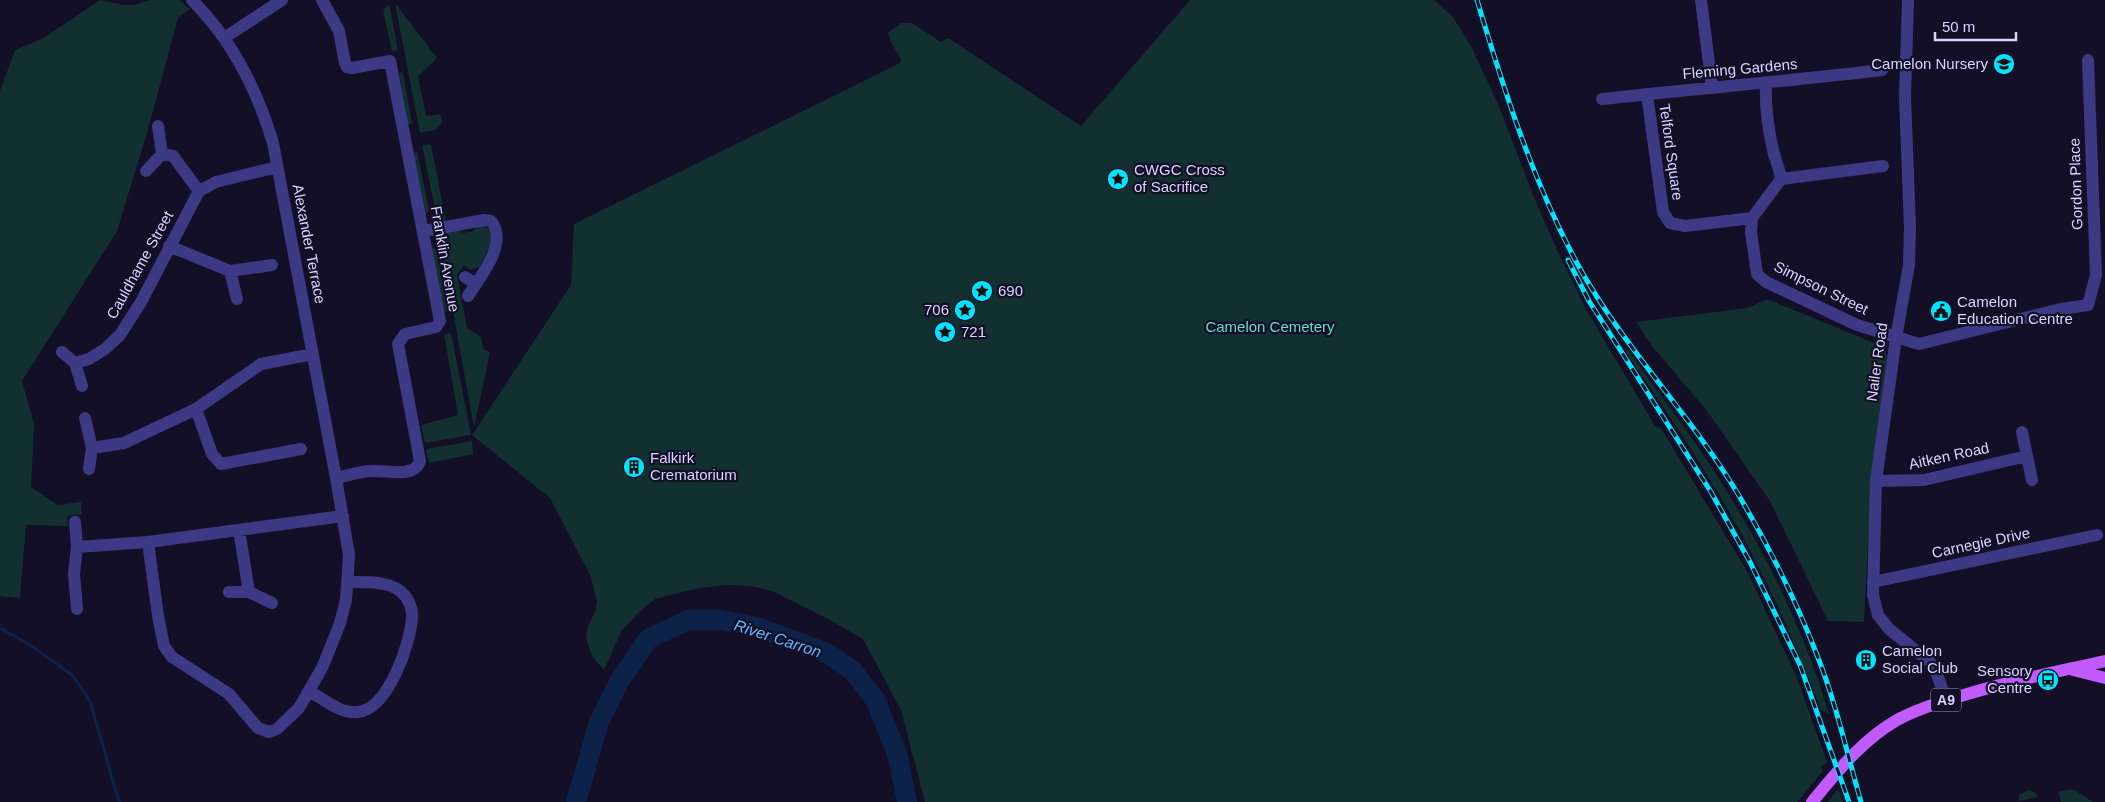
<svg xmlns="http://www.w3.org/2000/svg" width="2105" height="802" viewBox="0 0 2105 802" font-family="Helvetica,sans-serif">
	<rect width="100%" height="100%" fill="#130f26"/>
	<path fill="#12302f" d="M100,0L123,5H134L150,0H179L190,9L178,18L147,133L117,231L22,381L34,424L31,487L58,505L81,502L82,514L67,516L68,526L26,525L20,598L0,596V91L15,50L44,38Z
		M1190,0H1434L1453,17L1471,46L1498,104L1536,202L1559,254L1587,311L1655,426L1661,428L1748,573L1797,678L1827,762L1821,768L1823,771L1797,802H925L901,710L863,639L828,619L774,592L752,586L726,585L699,588L655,599L637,614L622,630L604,670L592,656L586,638L588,626L595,612L597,602L591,577L550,498L472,435L571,285L574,224L900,63L901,59L892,44L888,33L901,23H912L941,42L948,38L1081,126Z
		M395,3L437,58L418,76L426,116L440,114L442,122L436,130L420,133Z
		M389,4L398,50L392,51L383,10Z
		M403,72L412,124L408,125L399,73Z
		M431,144L446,222L432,225L431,218L435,209L422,145Z
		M417,152L429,209L425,217L413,153Z
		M479,225C502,228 486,255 479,267L471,270L464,265L457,275L467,328L481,337L483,349L490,352L474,428L442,249L435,242L434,234L458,230L463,233L473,231Z
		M431,245L437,251L447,311L443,312Z
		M1767,299L1884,347L1887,357L1871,481L1864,622L1828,621L1770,501L1707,411L1652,346L1636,322L1748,308Z
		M451,333L471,435L425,443L421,425L458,415L444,334Z
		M1622,346C1632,352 1650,382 1659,393C1733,490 1794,597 1829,714L1821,710C1793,636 1760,563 1719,495C1689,444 1655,395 1622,346Z
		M472,441L473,454L429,463L426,449Z
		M2073,789L2093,802H2061L2058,792Z
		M1839,790L1843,802H1828L1836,791Z
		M2029,790L2035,792L2038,797L2019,801V795Z"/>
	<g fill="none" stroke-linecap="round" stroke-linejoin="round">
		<path stroke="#0c2248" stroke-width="3" d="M0,628L30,645L72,675L90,701L119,802"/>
		<path stroke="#0c2248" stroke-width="20" d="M576,802L599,722L620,680L648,639L688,620H722L760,628L827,653L853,671L876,701L898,757L907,802"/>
		<path stroke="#3d3a85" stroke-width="12" d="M322,0L339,31L345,63L347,67L352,68L390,61L440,321L436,327L405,334L398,344L420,461C414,479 386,470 372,471C360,471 348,476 336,478
			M1701,0L1712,87
			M224,38L282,0
			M1647,94L1663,212L1670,223L1685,226L1752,218L1781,179C1780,169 1775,160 1773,150C1768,128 1765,105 1766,84
			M1602,99C1695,89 1789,81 1882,70
			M158,126L162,154
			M146,171L162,154L173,156L199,191
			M1781,179L1883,166
			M1752,218L1751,232L1757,274L1766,282L1857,325L1919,344L2061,309L2088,305L2096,275L2088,60
			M424,231L484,220L491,221C509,243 480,277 468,296
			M169,246L230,271L272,265
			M230,271L237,299
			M465,277L476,284
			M62,352L75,363
			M82,386L75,363L89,359L105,349L120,335L141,302L199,191L216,182L277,167
			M196,409L212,454L221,464L301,449
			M85,418L92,448
			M2022,432L2032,480
			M89,469L92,448L124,443L196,409L261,364L313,354
			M1876,481L1924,480L2027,456
			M75,522L77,547
			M239,530L249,592
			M148,542L158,616L164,646L172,657L229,694L258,728L269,732L277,729L299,708L322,668L333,641L340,623L346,600L349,555L336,478L273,143C257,89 232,40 192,0
			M1873,582L2097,535
			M229,592H249L272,603
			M77,609L74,574L77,547L148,542L343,516
			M309,691C324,699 340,714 358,712C388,709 410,645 412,618C413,608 408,597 400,591C389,581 363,582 348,582"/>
		<path stroke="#3d3a85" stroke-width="12" d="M1908,0L1905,97L1910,227L1909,265L1896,338L1876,481L1873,595L1878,615L1889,629L1930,662L1937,674L1946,700"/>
		<path stroke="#c25bff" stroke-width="12" d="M2073,670L2105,678
			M1812,802C1837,772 1862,740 1897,720C1917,709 1938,703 1961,696C2008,681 2056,672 2105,661"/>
		<g stroke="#00e5ff" stroke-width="5">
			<path id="rail" d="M1477,0C1504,90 1533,182 1578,265C1623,347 1690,414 1738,494C1768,545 1796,600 1817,655C1836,703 1847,753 1861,802
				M1568,260L1589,301L1711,492L1750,562L1800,665L1849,802"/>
		</g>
		<use href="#rail" stroke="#130f26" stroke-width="3" stroke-dasharray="9" stroke-linecap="butt"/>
	</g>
	<defs>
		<g id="school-disc" transform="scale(1.125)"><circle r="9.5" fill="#00e5ff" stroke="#130f26"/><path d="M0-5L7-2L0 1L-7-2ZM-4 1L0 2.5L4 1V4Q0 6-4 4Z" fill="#111"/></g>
		<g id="sight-disc" transform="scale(1.125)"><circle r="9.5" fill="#00e5ff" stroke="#130f26"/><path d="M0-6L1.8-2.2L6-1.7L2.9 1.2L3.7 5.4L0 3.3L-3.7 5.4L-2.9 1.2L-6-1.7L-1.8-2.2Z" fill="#111"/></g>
		<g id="civic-disc" transform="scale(1.125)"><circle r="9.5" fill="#00e5ff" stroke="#130f26"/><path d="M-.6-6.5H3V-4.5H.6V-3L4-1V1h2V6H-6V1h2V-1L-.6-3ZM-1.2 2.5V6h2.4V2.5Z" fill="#111"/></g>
		<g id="building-disc" transform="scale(1.125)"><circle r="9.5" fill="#00e5ff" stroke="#130f26"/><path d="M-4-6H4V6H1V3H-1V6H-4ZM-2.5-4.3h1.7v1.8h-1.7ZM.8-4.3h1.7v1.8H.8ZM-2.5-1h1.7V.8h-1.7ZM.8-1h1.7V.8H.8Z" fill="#111"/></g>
		<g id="bus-disc" transform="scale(1.125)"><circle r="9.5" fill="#00e5ff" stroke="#130f26"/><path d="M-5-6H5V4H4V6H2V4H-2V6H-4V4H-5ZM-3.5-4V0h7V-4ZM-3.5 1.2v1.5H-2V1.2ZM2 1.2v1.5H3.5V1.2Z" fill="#111"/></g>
	</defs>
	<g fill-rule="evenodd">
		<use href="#school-disc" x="2004" y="64"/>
		<use href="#sight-disc" x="1118" y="179"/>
		<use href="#sight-disc" x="982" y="291"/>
		<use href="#sight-disc" x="965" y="310"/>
		<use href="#civic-disc" x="1941" y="311"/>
		<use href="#sight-disc" x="945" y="332"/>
		<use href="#building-disc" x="634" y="467"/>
		<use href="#building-disc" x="1866" y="660"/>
		<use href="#bus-disc" x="2048" y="680"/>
	</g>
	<g text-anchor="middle" stroke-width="4.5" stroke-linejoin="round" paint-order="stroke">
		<rect fill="#130f26" stroke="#9e99be" stroke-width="1" x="1931" y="688.5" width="30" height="23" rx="4"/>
		<g font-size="14" font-weight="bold" fill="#d9d4ff">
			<text x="1946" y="705">A9</text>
		</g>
		<g font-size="15" fill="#d9d4ff" stroke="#130f26" text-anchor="start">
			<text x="1988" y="69" text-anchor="end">Camelon Nursery</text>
			<text x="1134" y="175">CWGC Cross<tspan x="1134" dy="17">of Sacrifice</tspan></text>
			<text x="998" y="296">690</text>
			<text x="1957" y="307">Camelon<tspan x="1957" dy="17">Education Centre</tspan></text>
			<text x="949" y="315" text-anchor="end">706</text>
			<text x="961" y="337">721</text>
			<text x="650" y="463">Falkirk<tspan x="650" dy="17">Crematorium</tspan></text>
			<text x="1882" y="656">Camelon<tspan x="1882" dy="17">Social Club</tspan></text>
			<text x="2032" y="676" text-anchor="end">Sensory<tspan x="2032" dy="17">Centre</tspan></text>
		</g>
		<g font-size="15" fill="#d9d4ff" stroke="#130f26">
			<text transform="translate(1740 69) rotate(-5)" y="5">Fleming Gardens</text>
			<text transform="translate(1671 152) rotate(82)" y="5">Telford Square</text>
			<text transform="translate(2076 184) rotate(-92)" y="5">Gordon Place</text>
			<text transform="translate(309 244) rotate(79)" y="5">Alexander Terrace</text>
			<text transform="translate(445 259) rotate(80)" y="5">Franklin Avenue</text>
			<text transform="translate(140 265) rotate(-61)" y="5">Cauldhame Street</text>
			<text transform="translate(1821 288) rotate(26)" y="5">Simpson Street</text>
			<text transform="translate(1877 362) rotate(-82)" y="5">Nailer Road</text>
			<text transform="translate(1949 456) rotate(-12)" y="5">Aitken Road</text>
			<text transform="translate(1981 543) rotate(-12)" y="5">Carnegie Drive</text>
		</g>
		<g font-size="15" fill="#5fe0c0" stroke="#130f26">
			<text x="1270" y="332">Camelon Cemetery</text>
		</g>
		<g font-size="16" font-style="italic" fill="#62b6ff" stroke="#130f26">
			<text transform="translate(778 638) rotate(18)" y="6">River Carron</text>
		</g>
	</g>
	<path d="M1935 32v8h81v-8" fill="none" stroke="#d9d4ff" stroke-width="2.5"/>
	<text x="1942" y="32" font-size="15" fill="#d9d4ff" stroke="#130f26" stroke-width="4" paint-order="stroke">50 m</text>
</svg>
